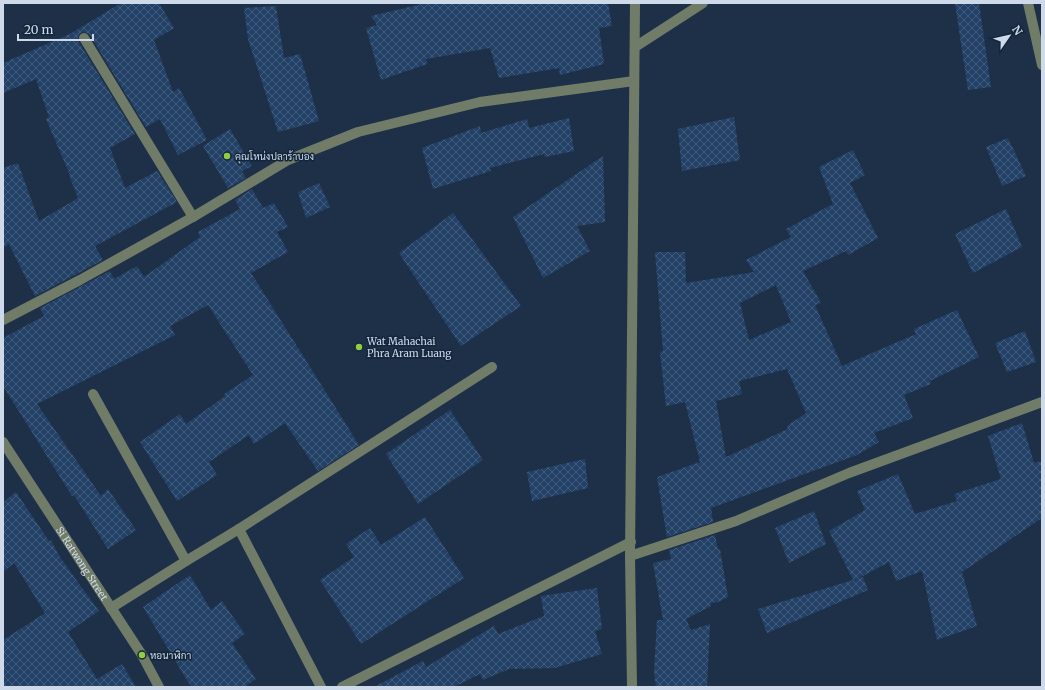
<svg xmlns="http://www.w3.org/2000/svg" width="1045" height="690" viewBox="0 0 1045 690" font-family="Merriweather,Sarabun,serif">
	<defs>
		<pattern id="building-cross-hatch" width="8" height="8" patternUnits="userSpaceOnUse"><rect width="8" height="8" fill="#234167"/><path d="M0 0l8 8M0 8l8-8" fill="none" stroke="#425c7d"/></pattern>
	</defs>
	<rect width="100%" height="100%" fill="#1e3047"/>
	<path fill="url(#building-cross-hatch)" fill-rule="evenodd" d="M121,3H159L174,28L154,40L173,92L179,88L207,140L178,155L160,119L146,127L90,35L84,32L80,33L78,38V41L135,134L110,148L125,188L157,171L177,202L95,246L103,260L35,296L9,244L3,247V168L18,163L39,221L78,198L69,175H70L46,119L49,117L36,79L3,93V63L70,34Z
		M426,3H608L612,26L599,28L604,64L560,75L559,68L499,78L490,48L426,59L427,64L381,80L366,28L377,25L371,16Z
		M955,3H979L991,87L968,90Z
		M276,6L284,58L300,54L319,121L278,132L248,39L244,8Z
		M734,117L740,160L682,171L678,129Z
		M569,118L574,151L545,157L544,154L490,168L491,171L433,189L422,148L480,126L481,133L527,119L529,128Z
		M230,129L252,166L242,171L246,178L228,188L203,146Z
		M1008,138L1026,176L1002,186L986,147Z
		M853,150L865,175L850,183L878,238L848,255L846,251L803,271L821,303L815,305L842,366L916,334L914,329L957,310L979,357L930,381L931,384L904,395L913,418L874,433L879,442L857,455L711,508L713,522L667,537L657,477L700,462L685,402L666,406L660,352L663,351L655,252H685L686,283L754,272L746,260L791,237L786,229L833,204L819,167ZM776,285L791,322L749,340L740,303ZM787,369L806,413L787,426L788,429L726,457L716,401L742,394L739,381Z
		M603,156L605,222L577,226L590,251L543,278L513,217Z
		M319,183L330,207L306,218L298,192Z
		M252,189L263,208L274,203L288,227L277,232L288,252L251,273L359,445L318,471L285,423L254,444L249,435L209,462L217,475L177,501L140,442L180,414L186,424L225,396L224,394L253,375L208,305L170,326L175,335L37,404L101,496L108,489L136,530L108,549L74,495L72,496L3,386V338L44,316L40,308L110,271L114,279L137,266L144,277L200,237L198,232L240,209L235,200Z
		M1006,209L1022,247L973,273L955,234Z
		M453,213L521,306L461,346L399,253Z
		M1025,331L1036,362L1007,372L995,343Z
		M450,410L483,460L418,504L386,454Z
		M1022,423L1034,463L1042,461V518L962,572L977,626L937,640L922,571L896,581L889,562L857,579L863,577L868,590L767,633L758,609L853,580L829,531L865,510L857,491L898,474L915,514L957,501L954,494L1001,479L988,436Z
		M585,459L588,488L532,501L527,472Z
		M16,492L49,541L51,540L58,554L77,581L99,611L68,632L97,679L122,664L136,687H3V640L45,613L14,563L3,572V502Z
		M814,511L826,544L789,563L775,528Z
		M425,517L464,578L361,644L320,580L354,557L346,544L370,528L381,545Z
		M715,535L718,549H720L728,597L718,602L711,603V606L686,619L691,630L710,624L707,687H656L654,672L657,620H663L653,563L671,559L669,550Z
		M190,575L211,610L222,601L245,634L232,643L256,679L244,687H191L143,607Z
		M597,588L602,629L595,631L602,654L555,668L509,669L483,680L480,674L454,687H374L423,661L426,667L494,626L498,634L544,616L541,596Z"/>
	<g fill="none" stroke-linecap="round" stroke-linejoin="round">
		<g stroke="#717c68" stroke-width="10">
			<path d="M1028,3L1042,65"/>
			<path d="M84,38L193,217"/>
			<path d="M635,47L703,3"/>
			<path d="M3,320L80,280L193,217L288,160L358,132L480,102L634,81"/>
			<path d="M93,394L186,561"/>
			<path id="s1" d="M3,442L142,655L159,687"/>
			<path d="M239,529L321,687"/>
			<path d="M630,556L736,521L849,473L1042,402"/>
			<path d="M111,608L186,561L239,529L492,367"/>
			<path d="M342,687L631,542"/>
			<path d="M632,687L630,556L635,3"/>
		</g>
	</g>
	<g fill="#8fcd42" stroke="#14263c" stroke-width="1.5">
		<circle cx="227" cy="156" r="4"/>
		<circle cx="359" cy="347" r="4"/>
		<circle cx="142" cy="655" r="4"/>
	</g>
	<g text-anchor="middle" stroke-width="3" stroke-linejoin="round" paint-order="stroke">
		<g font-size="10" fill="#cedae9" stroke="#14263c" text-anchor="start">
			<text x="235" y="160">คุณโหน่งปลาร้าบอง</text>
			<text x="367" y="345">Wat Mahachai<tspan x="367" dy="12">Phra Aram Luang</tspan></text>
			<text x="150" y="659">หอนาฬิกา</text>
		</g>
		<g font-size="10" fill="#cedae9" stroke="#14263c">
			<text dy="4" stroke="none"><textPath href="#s1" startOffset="145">Si Ratwong Street</textPath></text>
		</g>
	</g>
	<rect width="1045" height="690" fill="none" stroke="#cedae9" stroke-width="8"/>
	<g transform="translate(1009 36) rotate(56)" stroke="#14263c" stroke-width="3" paint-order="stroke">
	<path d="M0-3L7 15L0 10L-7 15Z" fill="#cedae9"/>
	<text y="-6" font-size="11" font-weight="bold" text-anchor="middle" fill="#cedae9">N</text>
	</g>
	<path d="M18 34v6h75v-6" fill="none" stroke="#cedae9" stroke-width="2"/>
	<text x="24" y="34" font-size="12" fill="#cedae9" stroke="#14263c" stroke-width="3" paint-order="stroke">20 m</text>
</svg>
